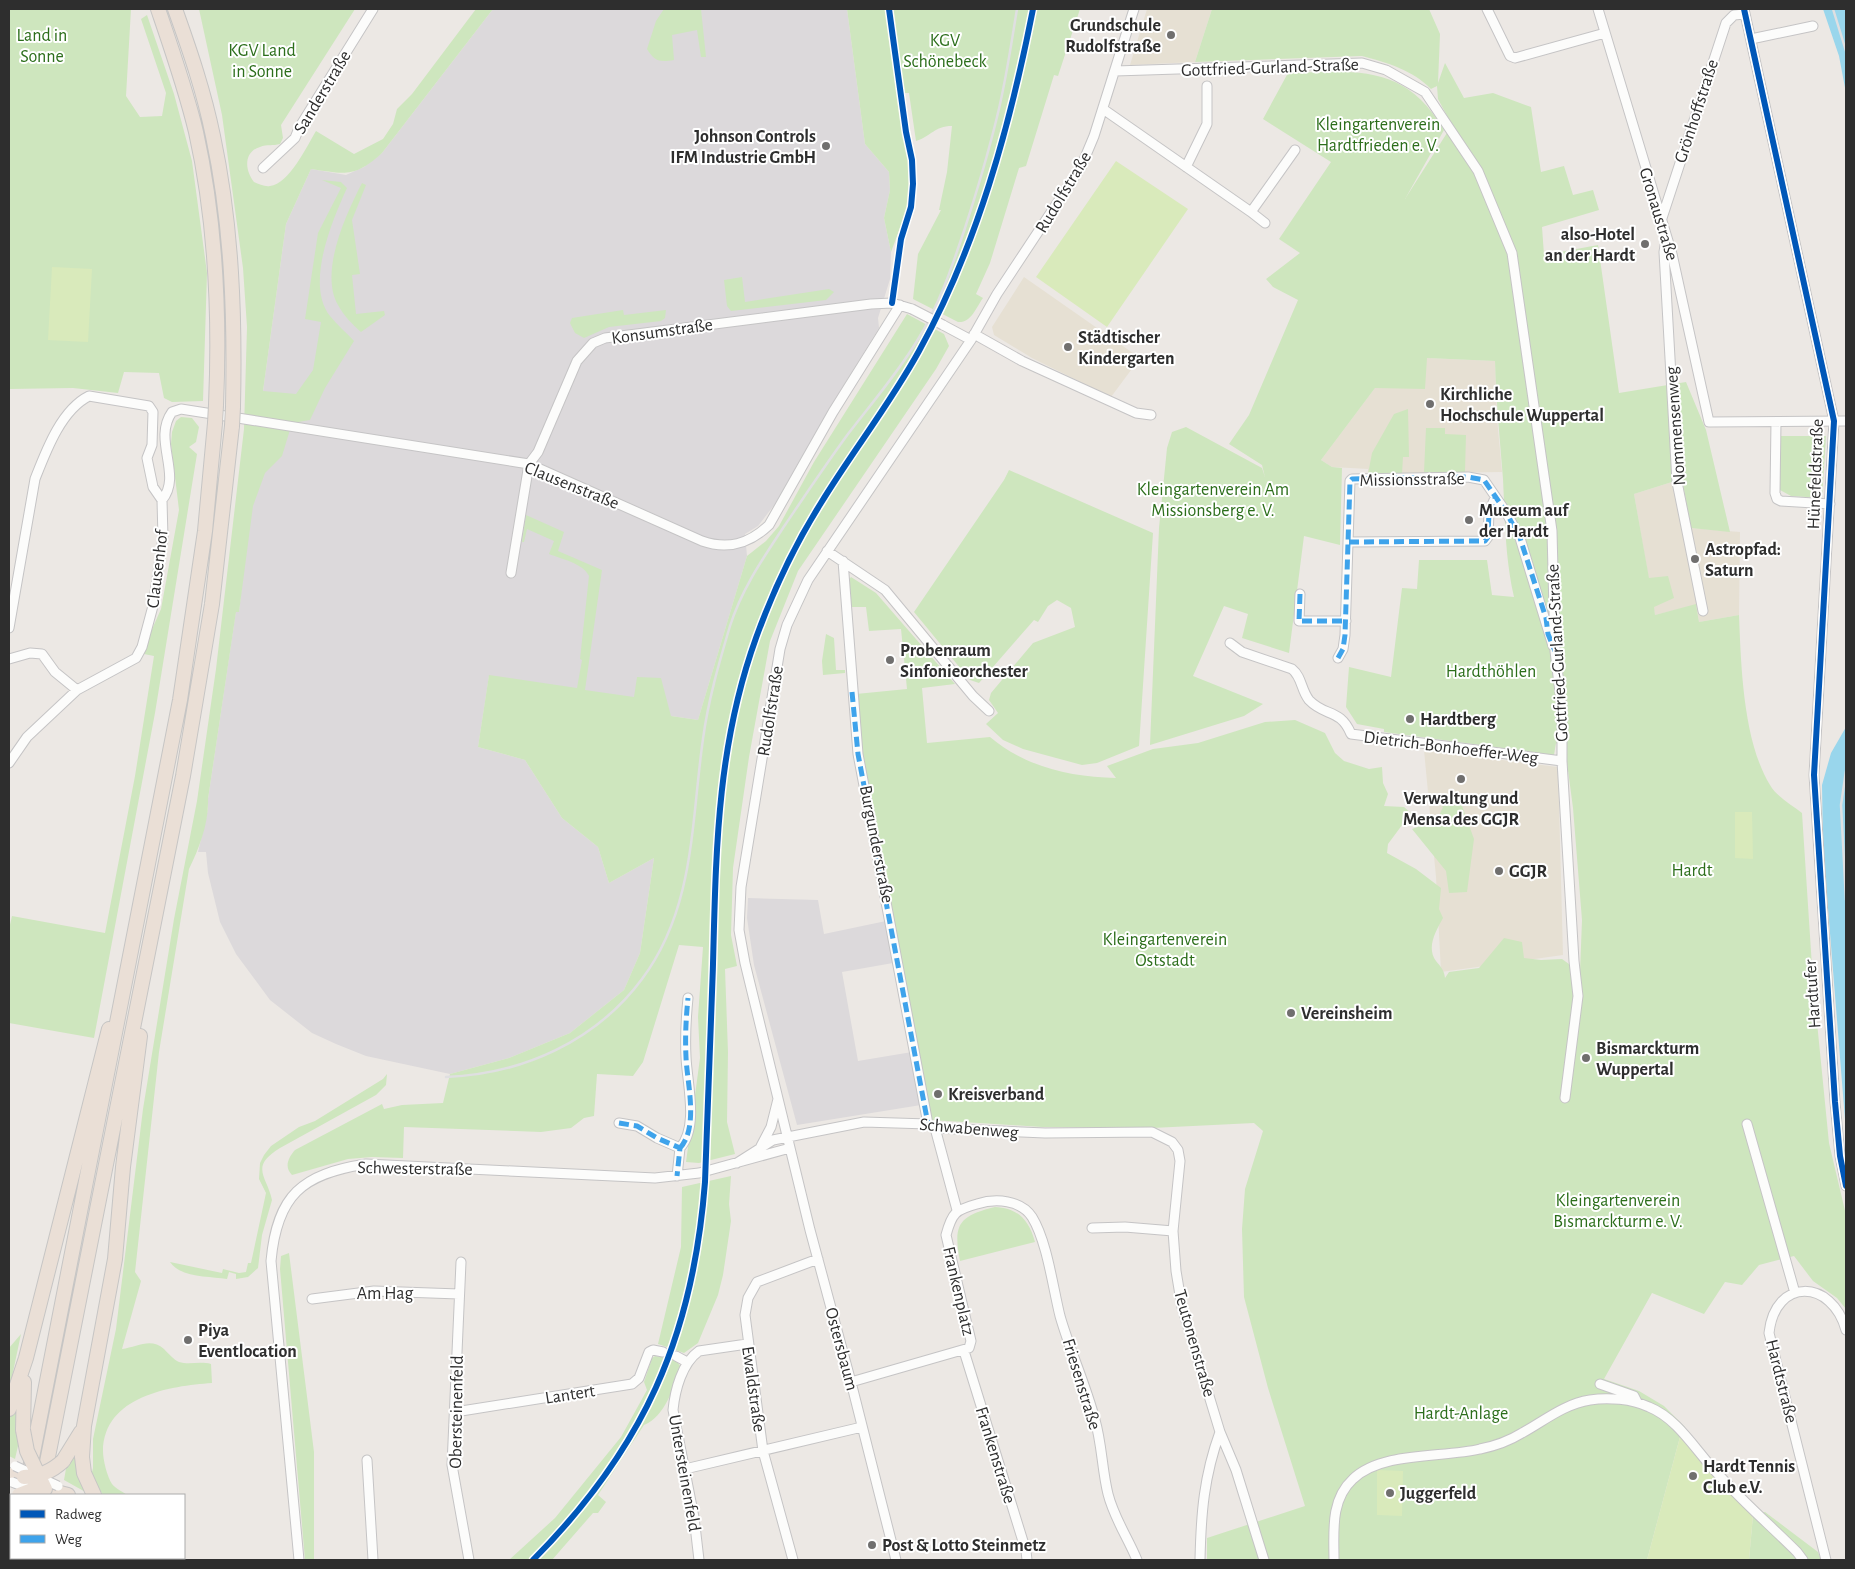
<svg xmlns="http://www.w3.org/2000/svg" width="1855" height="1569" viewBox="0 0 1855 1569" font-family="'Alegreya Sans',sans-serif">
	<rect width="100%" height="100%" fill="#ece8e4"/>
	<path fill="#dcd9db" d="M493,9H847L865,144L889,172L890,190L884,218L891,252L890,279L878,318L879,328L835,399L775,504L758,526L745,534L747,556L698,720L671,716L634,698L489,676L478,747L525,760L562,818L598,847L609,883L654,858L640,953L624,990L570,1033L509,1058L450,1074L366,1056L336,1044L312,1033L270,1000L236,954L220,922L208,873L206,852H198L208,809V799L236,611L239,612L263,391L286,224L311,169L346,175L364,167L382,153Z
		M748,898L818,900L824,934L886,921L893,963L842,972L858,1061L912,1052L921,1105L797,1125L754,965L747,918Z"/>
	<path fill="#e6e0d3" d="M1147,9H1212L1195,62L1130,65Z
		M1024,277L1140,358L1111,397L1032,358L994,335L992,327Z
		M1427,358L1495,361L1497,418L1502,472L1368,474V469L1332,467L1321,460L1375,388Z
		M1672,482L1683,484L1691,528L1740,532L1739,615L1699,622L1696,605L1655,615L1634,494Z
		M1424,750L1558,767L1563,955L1441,972L1436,877Z"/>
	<path fill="#cee6be" d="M9,9H131L126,96L140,117L162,116L166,93L141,19L147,15L174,94L192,161L207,273L203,401L172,402L164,398L159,373L124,372L118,393L73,388L9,389Z
		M199,9H355L281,125L283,138L280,144C273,146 267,144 260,147C243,152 245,171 254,182C259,184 265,187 270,186C289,184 307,146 316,131L354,154L383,139L393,124L397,109L412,94L476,9H493L382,153C355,178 345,174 311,169L286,224L263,391L296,394L313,370L321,322L305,319L318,233L341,188L322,180L341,182L347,188C332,221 305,284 330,316C337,325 347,333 354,341L325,388L310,420L292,423L282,456L265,473L253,506L239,612H236L208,799C209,823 199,849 189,869L159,1052L135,1272L141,1281L122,1349C137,1347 151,1337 164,1349C168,1353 174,1360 179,1362C189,1365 200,1361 211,1364L212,1383C170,1386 104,1396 103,1451C103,1460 107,1476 112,1484C115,1488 123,1492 127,1495H103L91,1476L93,1468V1439L116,1329L143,1109L174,919L197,801L216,669L244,429L247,327L243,268L222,115Z
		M664,9H701L706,57H701L697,30L672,35L674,60C660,62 655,62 647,49L656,21Z
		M847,9H887L911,174L906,212L891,252L884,218L890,190L889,172L865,144Z
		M892,9H1080L1058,76L1054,75L1026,166L1019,168L990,263L976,294L983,298C976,308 971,323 958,322L913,299L918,254L941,210H939L947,172L952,126C934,126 932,136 916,141L909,93H904Z
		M1212,9H1429L1440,34L1438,83L1445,63L1464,98L1493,93L1531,107L1541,172L1564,166L1573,195L1593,190L1599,210L1542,227L1544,255L1598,245L1619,393L1686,382L1706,430L1730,532L1691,528L1683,484L1672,482L1634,494L1649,578L1668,576L1674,598L1654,607L1655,615L1696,604L1699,622L1739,615C1741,665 1743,741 1770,785C1776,796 1792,805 1802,813L1813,982L1829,1143L1846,1215V1309L1837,1298L1813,1281L1794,1256L1759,1265L1742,1285L1725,1282L1704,1314L1652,1293L1604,1379L1639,1391L1664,1406L1685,1427L1680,1437L1647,1560H1207V1538L1305,1506L1268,1388L1244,1297L1242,1229L1245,1189L1263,1131L1254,1123L1152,1128L1042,1127L932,1120L862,749L856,694L907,689L901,629L869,631L866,607H851L848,581L851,577L876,593L955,684L922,688L927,743L990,737C1025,767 1071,777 1116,778L1107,766L1153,749L1198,743L1265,722L1295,720L1325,733L1335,753L1344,761L1369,769L1382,767L1383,783L1388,794L1384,806L1404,807L1411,813L1388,844L1387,853L1416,869L1441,888L1439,909L1443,918C1436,931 1426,947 1436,961C1441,967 1444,970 1445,978L1449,972L1479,968L1504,938L1522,942L1524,958L1541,960L1562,959L1580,972L1582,920L1573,808L1566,755L1556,743L1554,755L1384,732V729L1357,724L1346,707L1349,667L1391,677L1402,588L1417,589L1419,560H1487L1492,595L1514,597C1505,558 1505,519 1503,479C1500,440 1496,401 1495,361L1427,358L1425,389L1375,388L1321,460L1332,467L1342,468L1340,545L1304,536L1289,653L1242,638L1248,614L1224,606L1193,676L1263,704L1244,716L1150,745L1159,528L1167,448L1172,432L1186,427L1262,468L1265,477L1262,465L1229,444L1249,415L1298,300L1273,287L1266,279L1300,253L1279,239L1331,162L1263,119L1288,73C1356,71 1405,63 1444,130L1405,199L1452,125L1438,99L1437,86L1431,89C1414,71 1386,62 1362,56L1195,62Z
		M362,183L366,185L352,220L360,274L352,275L356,314L384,311L385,315L361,332C352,324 344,316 338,305C319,272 346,214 362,183Z
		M742,277L745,302L829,289L834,292L826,300L731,311L727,306L724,280Z
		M623,310L624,315L666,310L665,318L661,321L609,327L584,338L575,333L570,323L572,318Z
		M907,314L944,334L949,346L936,369L798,571L770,641L749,757L733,868L731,935L737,966L725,969L728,1052L727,1122L735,1154L699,1163L686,1162L700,1058L698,1017L703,947L679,945L643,1062L633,1076L597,1074L594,1116L584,1118L571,1128L541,1132L404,1127L403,1158L372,1157L348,1159L292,1175C284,1167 288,1158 295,1150L382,1104L384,1109L402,1105L443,1103L450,1074L509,1058L570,1033L624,990L640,953L654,858L609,883L598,847L562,818L525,760L478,747L489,675L577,688L582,660L580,659L589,576C583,563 561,559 549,554L554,541L527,529L524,542H522L526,515L564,532L558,551L602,570L585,690L634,697L637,677L661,678L671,716L698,720L747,556L766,541L779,526L814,462Z
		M1408,409L1409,457H1403L1402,474H1368L1372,453L1394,414Z
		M181,417L192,418L199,427L196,442L189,447L197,454L155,713L94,1038L9,1023V929L12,916L105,933L135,776L154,656L144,654L145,645L161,609L179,510L171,444L172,432L176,421Z
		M1426,428H1445V434L1466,435L1465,472H1424Z
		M1780,436H1826L1822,498L1791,496L1780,490Z
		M1009,470L1153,533L1139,746L1097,763L1082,765L1023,749L1003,740L986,724L998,713L989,700L991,693L1033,643L1075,627L1071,608L1057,600L1048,606L1038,622L1034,620L979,683L970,680L914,612L1004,480Z
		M826,634L834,638L836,670H845V673L823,675L822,661Z
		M1448,794L1461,803L1474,839L1467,892L1449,893L1446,871L1412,829L1437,820L1443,807L1432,797Z
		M387,1074L386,1085L376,1095L280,1148C249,1167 267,1176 272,1200L262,1235L258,1268L248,1277L236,1279V1274L229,1272L227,1279C209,1276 181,1278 170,1262L222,1273L223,1269L239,1273L246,1272L248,1263H251L266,1193L259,1179L260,1163L264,1155L271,1146L299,1127L315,1121L383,1079Z
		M731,1176L729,1204L731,1221L723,1275L718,1295L698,1343L684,1353L658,1344L681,1247L682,1187Z
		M995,1207C1018,1208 1029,1220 1035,1242L960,1261C953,1225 958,1216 995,1207Z
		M289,1253L314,1452V1560H305L280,1269L281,1256Z
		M21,1334L9,1391V1348Z
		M655,1356L675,1359L681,1367C674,1386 665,1417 644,1425L598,1495L606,1502L598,1513H593L552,1560H509L555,1518L621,1437L647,1390L644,1382L652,1358Z
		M21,1387L20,1437L15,1459L9,1456V1415Z
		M78,1444L89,1494L64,1480L67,1463Z
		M1765,1512L1818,1552L1821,1560H1749L1753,1515Z"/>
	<path fill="#d9eabb" d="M1116,161L1188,209L1107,327L1036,277Z
		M52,267L92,269L88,342L48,340Z
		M1735,812H1752L1753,859L1735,858Z
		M1680,1437L1753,1515L1749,1560H1647Z
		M1377,1470L1403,1471L1402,1516L1377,1515Z"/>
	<path fill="#99d6ec" d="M1823,9H1846V93L1839,56Z
		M1846,727V1132L1823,846L1822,785L1831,753Z"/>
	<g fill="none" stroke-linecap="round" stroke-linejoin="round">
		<g stroke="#c5c4c5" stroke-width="11">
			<path id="minor" d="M1487,9L1510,56L1515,58L1605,33
				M1598,9L1672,254L1709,422L1846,421
				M1744,9L1834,421L1814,775L1835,1102L1840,1156L1846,1186
				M1751,39L1813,26
				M1115,71L1362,63L1386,70L1425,92L1478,171L1512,253L1552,531L1555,651L1562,709V761L1574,961L1578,996L1565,1098
				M1103,109L1251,212
				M1186,167L1207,124V86
				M263,168L295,138L299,128L373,9
				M1661,221L1726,23L1734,15L1745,14
				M1265,223L1251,212L1295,150
				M1666,239L1664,252L1677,482L1703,611
				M943,325L971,340
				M974,334L1022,361L1136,413L1151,415
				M1776,422L1775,493L1777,499L1781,501L1830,504
				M162,500C183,475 152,440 172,412L181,409L529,464L702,541C728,550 749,544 769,525L833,412L900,305
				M1349,542L1485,541L1488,537L1489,512L1495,498
				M827,551L885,590L973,696L989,711
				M843,561L858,754L928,1124
				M511,573L529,464L538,452L577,361L593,343L605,338L871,304L892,303L912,309
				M1300,594L1299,621H1346
				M9,628L35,479C46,451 61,410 89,396L149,406L153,412L152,445L147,458L153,487L162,500L163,538L153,606L142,647L136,658L77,690L27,737L9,763
				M1230,643L1242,652L1292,669C1302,677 1301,690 1309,700C1325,717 1340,708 1351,734L1562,761
				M1338,658L1343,649L1345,635L1350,481L1352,479L1468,477L1484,480L1506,512L1520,538L1553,646
				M9,659L30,653L42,654L55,672L77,690
				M619,1123L637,1126L657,1138L680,1148L677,1176
				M1747,1124L1795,1293
				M935,1128L957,1210
				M761,1146L771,1127L778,1099
				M680,1148C699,1127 687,1083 686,1057C685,1037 686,1018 688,998
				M737,1163L773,1140L803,1134L864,1122L928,1124L935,1128L1045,1133L1152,1132L1172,1142L1178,1150L1180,1161L1173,1231L1176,1271L1182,1307L1220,1432L1236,1470L1264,1560
				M1092,1228L1125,1227L1173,1231
				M461,1262L452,1465L469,1560
				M312,1299L374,1291L459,1294
				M964,1351L1026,1551L1027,1560
				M676,1356L687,1362
				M851,1382L969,1348L971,1341L946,1235C952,1213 955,1210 977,1204C996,1198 1021,1200 1032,1217C1047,1241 1053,1288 1060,1316C1070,1351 1086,1385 1095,1420C1102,1444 1102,1470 1108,1494C1114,1518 1128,1538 1137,1560
				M1600,1384L1634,1396L1637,1402
				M455,1412L632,1384L639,1378L649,1352L653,1350L663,1352
				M367,1460L373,1560
				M685,1469L862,1427
				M299,1560L271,1261C277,1195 302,1174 366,1164L655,1178L699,1173L790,1148
				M699,1560L694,1517L673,1410C675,1390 682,1363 699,1351L747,1344
				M793,1560L763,1451L745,1315L748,1298L757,1282L818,1259
				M896,1560L851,1382L810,1230L745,963L739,930L741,887L780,649L787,625L808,580L971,340L997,294L1081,167L1094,136L1134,9
				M1200,1560C1201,1513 1204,1476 1220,1432
				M1334,1560C1334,1532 1330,1500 1353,1479C1382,1451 1443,1458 1480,1449C1495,1446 1509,1441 1522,1433C1544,1421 1564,1404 1590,1400C1608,1397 1632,1399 1649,1407C1679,1419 1697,1453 1719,1475C1743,1502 1771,1526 1797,1552L1803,1560
				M1826,1560L1769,1333C1775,1277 1832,1279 1846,1330"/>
		</g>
		<g stroke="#c6c5c4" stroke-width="14">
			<path id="major" d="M134,1558L137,1560
				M155,1558L157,1560"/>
		</g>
		<g stroke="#c6c5c4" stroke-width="16">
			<path id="highway" d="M158,9C172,50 186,90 196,132C216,222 220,313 216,405
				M175,9C190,51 204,92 213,136C232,225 235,316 233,407
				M9,1409L26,1358L109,1029
				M23,1430L24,1382
				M63,1461L81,1432
				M30,1468L180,700L205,531L215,423
				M9,1475L24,1477
				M43,1482L183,776L212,604L232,426
				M45,1489L68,1495
				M94,1495L84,1473L82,1457L84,1426L115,1259L123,1167L140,1036
				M9,1504L11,1502
				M49,1558V1560
				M12,1560L13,1558
				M28,1560L29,1558
				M66,1560L68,1558"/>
		</g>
		<use href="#minor" stroke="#fcfcfb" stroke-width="9"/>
		<use href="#major" stroke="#e8e4d6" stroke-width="11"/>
		<use href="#highway" stroke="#eadfd6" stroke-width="14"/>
		<path stroke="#dfdfe1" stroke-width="2.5" d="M1833,9L1846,51
			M1846,771L1841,805L1846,900
			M446,1077C523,1074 596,1041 642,979C695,908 691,823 703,739C708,701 719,663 730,626C742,588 764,557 785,525C806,494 826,464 848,434C871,404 897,374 917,341C939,306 952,267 965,228C977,191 988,154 997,117C1006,81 1011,45 1017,9"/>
		<g stroke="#c5c4c5" stroke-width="11" stroke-linecap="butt">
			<path id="minor-bridge" d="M912,309L943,325
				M15,1466L58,1486
				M12,1482L33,1490"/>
		</g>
		<g stroke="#c6c5c4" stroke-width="16" stroke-linecap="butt">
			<path id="highway-bridge" d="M215,423L216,405
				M232,426L233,407
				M24,1477C40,1476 51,1472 63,1461
				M19,1495L32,1490L45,1489L27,1451L23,1430"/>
		</g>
		<use href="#minor-bridge" stroke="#fcfcfb" stroke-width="9"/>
		<use href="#highway-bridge" stroke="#eadfd6" stroke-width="14"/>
		<path stroke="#3ea3eb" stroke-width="5" stroke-dasharray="10 5" stroke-linecap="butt" d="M1349,542L1485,541L1488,537L1489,512L1495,498
			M1300,594L1299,621H1346
			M1338,658L1343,649L1345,635L1350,481L1352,479L1468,477L1484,480L1506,512L1520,538L1546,618L1548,634L1555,651
			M852,692L858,754L928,1124
			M619,1123L637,1126L657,1138L680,1148L677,1176
			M680,1148C699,1127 687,1083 686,1057C685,1037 686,1018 688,998"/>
		<g stroke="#fff" stroke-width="9">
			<path id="cycleway" d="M889,9L906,132L912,160L913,184L911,207L901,239L892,303
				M1744,9L1834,421L1814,775L1835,1102L1840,1156L1846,1186
				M533,1560C643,1449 693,1338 705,1182C708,1110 711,1037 713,964C716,850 717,746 756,638C773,591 794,546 821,503C852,452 890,404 919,351C977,246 1010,126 1033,9"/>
		</g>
		<use href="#cycleway" stroke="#0057b8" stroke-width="6"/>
	</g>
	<g fill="#706f6e" stroke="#fff" stroke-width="2">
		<circle cx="1171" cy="35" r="5"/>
		<circle cx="826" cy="146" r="5"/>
		<circle cx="1645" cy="244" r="5"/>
		<circle cx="1068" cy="347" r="5"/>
		<circle cx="1430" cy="404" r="5"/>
		<circle cx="1469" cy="520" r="5"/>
		<circle cx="1695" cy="559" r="5"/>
		<circle cx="890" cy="660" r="5"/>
		<circle cx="1410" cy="719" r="5"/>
		<circle cx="1461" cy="779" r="5"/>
		<circle cx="1499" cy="871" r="5"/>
		<circle cx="1291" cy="1013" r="5"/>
		<circle cx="1586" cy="1058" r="5"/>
		<circle cx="938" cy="1094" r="5"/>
		<circle cx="188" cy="1340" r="5"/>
		<circle cx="1693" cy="1476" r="5"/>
		<circle cx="1390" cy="1493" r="5"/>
		<circle cx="872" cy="1545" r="5"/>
	</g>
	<g text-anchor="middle" stroke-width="4" stroke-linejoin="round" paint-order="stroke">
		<g font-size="18" font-weight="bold" fill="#2e2e2e" stroke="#fff" text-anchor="start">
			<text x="1161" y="31" text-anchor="end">Grundschule<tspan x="1161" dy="21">Rudolfstraße</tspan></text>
			<text x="816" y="142" text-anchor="end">Johnson Controls<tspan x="816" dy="21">IFM Industrie GmbH</tspan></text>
			<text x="1635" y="240" text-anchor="end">also-Hotel<tspan x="1635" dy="21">an der Hardt</tspan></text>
			<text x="1078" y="343">Städtischer<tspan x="1078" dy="21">Kindergarten</tspan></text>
			<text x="1440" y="400">Kirchliche<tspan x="1440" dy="21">Hochschule Wuppertal</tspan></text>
			<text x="1479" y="516">Museum auf<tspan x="1479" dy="21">der Hardt</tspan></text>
			<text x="1705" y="555">Astropfad:<tspan x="1705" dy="21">Saturn</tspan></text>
			<text x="900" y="656">Probenraum<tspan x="900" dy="21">Sinfonieorchester</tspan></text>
			<text x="1420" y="725">Hardtberg</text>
			<text x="1461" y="804" text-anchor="middle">Verwaltung und<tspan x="1461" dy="21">Mensa des GGJR</tspan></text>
			<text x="1509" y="877">GGJR</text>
			<text x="1301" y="1019">Vereinsheim</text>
			<text x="1596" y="1054">Bismarckturm<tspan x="1596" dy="21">Wuppertal</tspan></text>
			<text x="948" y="1100">Kreisverband</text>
			<text x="198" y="1336">Piya<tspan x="198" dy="21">Eventlocation</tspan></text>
			<text x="1703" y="1472">Hardt Tennis<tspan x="1703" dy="21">Club e.V.</tspan></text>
			<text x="1400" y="1499">Juggerfeld</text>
			<text x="882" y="1551">Post &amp; Lotto Steinmetz</text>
		</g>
		<g font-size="18" fill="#2c6e1b" stroke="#fff">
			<text x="42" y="41">Land in<tspan x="42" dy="21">Sonne</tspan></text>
			<text x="945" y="46">KGV<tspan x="945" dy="21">Schönebeck</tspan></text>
			<text x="262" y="56">KGV Land<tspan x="262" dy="21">in Sonne</tspan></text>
			<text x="1378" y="130">Kleingartenverein<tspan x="1378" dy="21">Hardtfrieden e. V.</tspan></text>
			<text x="1213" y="495">Kleingartenverein Am<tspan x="1213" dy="21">Missionsberg e. V.</tspan></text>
			<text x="1491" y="677">Hardthöhlen</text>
			<text x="1692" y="876">Hardt</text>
			<text x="1165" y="945">Kleingartenverein<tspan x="1165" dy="21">Oststadt</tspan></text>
			<text x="1618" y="1206">Kleingartenverein<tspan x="1618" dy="21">Bismarckturm e. V.</tspan></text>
			<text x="1461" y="1419">Hardt-Anlage</text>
		</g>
		<g font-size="18" fill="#2e2e2e" stroke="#fff">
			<text transform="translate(1270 67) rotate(-2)" y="6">Gottfried-Gurland-Straße</text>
			<text transform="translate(322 92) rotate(-59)" y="6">Sanderstraße</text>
			<text transform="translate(1696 111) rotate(-72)" y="6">Grönhoffstraße</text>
			<text transform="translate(1063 192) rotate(-59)" y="6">Rudolfstraße</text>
			<text transform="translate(1659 214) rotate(73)" y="6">Gronaustraße</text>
			<text transform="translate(662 331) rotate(-8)" y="6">Konsumstraße</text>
			<text transform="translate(1675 426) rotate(-94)" y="6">Nommensenweg</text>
			<text transform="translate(1815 474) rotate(-88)" y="6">Hünefeldstraße</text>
			<text transform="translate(1412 479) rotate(-1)" y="6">Missionsstraße</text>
			<text transform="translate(572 485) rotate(22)" y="6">Clausenstraße</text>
			<text transform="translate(157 569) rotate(-83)" y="6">Clausenhof</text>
			<text transform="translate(1557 653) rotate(-93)" y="6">Gottfried-Gurland-Straße</text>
			<text transform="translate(770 711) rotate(-81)" y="6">Rudolfstraße</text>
			<text transform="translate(1451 747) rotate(7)" y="6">Dietrich-Bonhoeffer-Weg</text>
			<text transform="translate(877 844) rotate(79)" y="6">Burgunderstraße</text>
			<text transform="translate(1812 994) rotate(-94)" y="6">Hardtufer</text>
			<text transform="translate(969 1128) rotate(5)" y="6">Schwabenweg</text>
			<text transform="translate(415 1168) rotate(1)" y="6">Schwesterstraße</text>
			<text transform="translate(959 1291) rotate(77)" y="6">Frankenplatz</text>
			<text x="385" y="1299">Am Hag</text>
			<text transform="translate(1195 1343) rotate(74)" y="6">Teutonenstraße</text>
			<text transform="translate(842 1349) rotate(75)" y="6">Ostersbaum</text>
			<text transform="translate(1782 1381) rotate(76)" y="6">Hardtstraße</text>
			<text transform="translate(1082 1384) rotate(73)" y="6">Friesenstraße</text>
			<text transform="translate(754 1389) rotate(82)" y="6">Ewaldstraße</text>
			<text transform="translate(570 1394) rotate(-9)" y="6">Lantert</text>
			<text transform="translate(456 1412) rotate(-89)" y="6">Obersteinenfeld</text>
			<text transform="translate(996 1455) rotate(73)" y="6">Frankenstraße</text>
			<text transform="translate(685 1473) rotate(80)" y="6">Untersteinenfeld</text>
		</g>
	</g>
	<rect width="1855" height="1569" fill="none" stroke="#2e2e2e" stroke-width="20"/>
	<rect x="10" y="1494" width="175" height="65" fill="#ffffff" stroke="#ababab"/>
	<rect x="20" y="1510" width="25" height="8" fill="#0057b8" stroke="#ababab"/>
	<text x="55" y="1519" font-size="15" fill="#2e2e2e">Radweg</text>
	<rect x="20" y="1535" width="25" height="8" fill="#3ea3eb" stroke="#ababab"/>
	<text x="55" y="1544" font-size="15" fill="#2e2e2e">Weg</text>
</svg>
